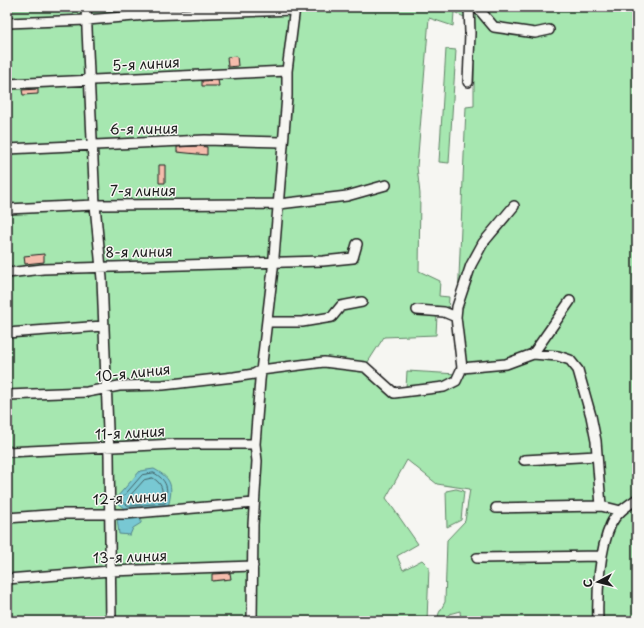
<svg xmlns="http://www.w3.org/2000/svg" width="644" height="628" viewBox="0 0 644 628" font-family="'Playpen Sans',sans-serif">
	<rect width="100%" height="100%" fill="#f6f6f2"/>
	<filter id="ink" filterUnits="userSpaceOnUse"><feTurbulence type="fractalNoise" baseFrequency=".025" numOctaves="2"/><feDisplacementMap in="SourceGraphic" scale="8" xChannelSelector="R" yChannelSelector="G"/><feConvolveMatrix kernelMatrix="1 2 1 2 8 2 1 2 1" color-interpolation-filters="sRGB"/></filter>
	<g filter="url(#ink)">
		<path fill="#a6e7b0" stroke="#618266" fill-rule="evenodd" d="M7,7H637V621H461L460,611L449,614L447,621H437L439,613L445,602L447,540L465,521L470,489L437,484L407,460L386,498L418,544L397,556L403,570L422,560L429,567L427,621H7ZM454,12L474,22V106L466,107L458,301L457,374L407,371L406,388H392L366,365L384,337L436,335L437,315H448L449,297L439,296L440,281L419,271L420,194L417,167L429,18L453,26Z
			M446,49L456,50L449,163L439,162Z
			M456,489L464,491L461,520L447,527L446,491Z"/>
		<path fill="#78c8d3" stroke="#53838a" d="M154,469C173,479 173,487 168,507L127,510L118,504L117,497L140,471Z
			M141,517V523L133,528L130,535L119,534L117,518Z"/>
		<g fill="none" stroke-linecap="round" stroke-linejoin="round">
			<path stroke="#416165" stroke-width="1" d="M154,473C167,480 169,489 165,503L129,506L122,502V498L142,475Z
				M153,478C161,483 164,489 161,498L129,500L128,498L144,480Z"/>
		</g>
		<path fill="#f5bcac" stroke="#1c1c1c" d="M237,56L238,66L228,67L227,57Z
			M218,80L219,86H202V81Z
			M38,89V94L23,95L22,90Z
			M197,146L207,147V155L177,152V147Z
			M159,165H165V183H159Z
			M44,254V262L25,264L24,256Z
			M230,573L231,579L212,581V574Z"/>
		<g fill="none" stroke-linecap="round" stroke-linejoin="round">
			<g stroke="#1c1c1c" stroke-width="12">
				<path id="minor" d="M86,7L95,205L102,279L109,455L111,621
					M477,7L494,27L535,33L549,30
					M7,23L87,20L147,15L295,10
					M468,82L470,33L469,7
					M7,84L287,71
					M7,149L205,140L282,142
					M7,209L95,205L279,204L347,196L386,185
					M7,273L43,269L323,261L353,258L357,244
					M417,310L444,312L456,317
					M268,322H302L332,317L341,306L362,302
					M7,333L103,326
					M533,354L570,301
					M462,368L456,317L457,307L471,265L483,243L514,206
					M7,395L87,392L119,386L163,385L234,377L254,374L261,370L324,362L365,367L394,393L444,387L456,381L462,368L506,364L533,354L558,356L570,360L578,370L591,416L596,441L601,506L621,511
					M7,452L176,444H255
					M524,460L597,456
					M496,508L601,506
					M7,518L62,514H124L254,503
					M477,558L602,556
					M7,579L110,571L253,566
					M252,621L253,525L257,461L255,444L260,380L273,269L287,96V71L295,7
					M598,621C597,592 599,551 611,524C616,513 627,506 637,499"/>
			</g>
			<use href="#minor" stroke="#f6f6f2" stroke-width="9"/>
		</g>
	</g>
	<g text-anchor="middle" stroke-width="3" stroke-linejoin="round" paint-order="stroke">
		<g font-size="14" fill="#1c1c1c" stroke="#f6f6f2">
			<text transform="translate(146 64) rotate(-3)" y="5">5-я линия</text>
			<text transform="translate(144 129) rotate(-1)" y="5">6-я линия</text>
			<text x="143" y="196">7-я линия</text>
			<text transform="translate(139 252) rotate(-1)" y="5">8-я линия</text>
			<text transform="translate(133 373) rotate(-6)" y="5">10-я линия</text>
			<text transform="translate(130 433) rotate(-3)" y="5">11-я линия</text>
			<text transform="translate(130 498) rotate(-3)" y="5">12-я линия</text>
			<text transform="translate(130 557) rotate(-2)" y="5">13-я линия</text>
		</g>
	</g>
	<rect width="644" height="628" fill="none" stroke="#f6f6f2" stroke-width="24"/>
	<rect x="12" y="12" width="620" height="604" fill="none" stroke="#1c1c1c" stroke-width="1.5" filter="url(#ink)"/>
	<g transform="translate(598 582) rotate(263)" stroke="#f6f6f2" stroke-width="3" paint-order="stroke">
	<path d="M0-3L7 15L0 10L-7 15Z" fill="#1c1c1c"/>
	<text y="-6" font-size="11" font-weight="bold" text-anchor="middle" fill="#1c1c1c">С</text>
	</g>
</svg>
